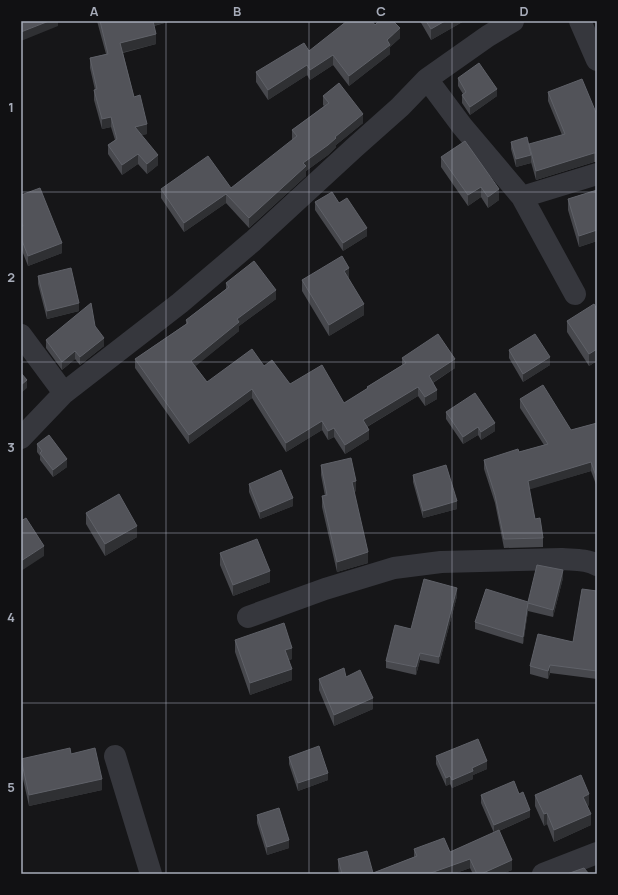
<svg xmlns="http://www.w3.org/2000/svg" width="618" height="895" viewBox="0 0 618 895" font-family="Manrope,sans-serif">
	<rect width="100%" height="100%" fill="#161618"/>
	<g fill="none" stroke-linecap="round" stroke-linejoin="round">
		<path stroke="#36373d" stroke-width="22" d="M580,21L597,60
			M427,79L462,126L522,197L575,294
			M522,197L597,174
			M21,335L64,393
			M21,438L64,393L180,303L253,241L354,148L400,107L427,79L488,36L513,21
			M248,617L325,589L394,568L441,562L562,559C573,560 587,559 597,565
			M115,756L151,874
			M543,874L597,853"/>
	</g>
	<path fill="#47484d" d="M97,21H172L154,26L156,44L123,53L134,97L147,134L141,135L158,165L147,174L138,164L122,175L108,154V145L115,140L111,127L102,129L94,100V90H95L90,68V58L106,54Z
		M420,21H464L431,40Z
		M375,25L400,38L390,47V54L349,86L333,65L310,80L307,75L268,100L256,82V72Z
		M458,78L497,96L470,115L462,103V95L463,94L458,86Z
		M548,92L597,115V162H594L536,180L531,162V163L516,167L511,149V142L529,146L562,135L548,101Z
		M323,96L363,123L336,145V147L328,155L306,171V176L249,228L226,203L184,232L161,198V189L231,188L293,140L292,139V130L324,106L323,105Z
		M441,157L499,200L488,208L481,197L468,206L441,167Z
		M597,190V241L579,247L568,210V199Z
		M21,195L62,253L28,266L21,248Z
		M315,202L339,203L367,236L343,251L315,210Z
		M38,276L79,311L47,319L38,284Z
		M349,279L364,315L329,336L302,291V280Z
		M226,283L276,299L239,326V331L195,366L207,382L264,366L290,384L344,403L367,389V387L402,365V358L455,368L433,383L437,399L425,406L418,396L367,427L369,439L345,454L334,437L328,440L322,430L286,452L252,398L189,444L135,368V359L186,324V320L226,289Z
		M597,309V361L589,366L567,332V321Z
		M95,326L104,346L80,365L75,359L62,370L46,348V340Z
		M509,350L550,365L523,382L509,358Z
		M520,399L571,430L597,423V487L591,471L529,489L535,519L543,538V547L504,548L495,503L484,469V460L519,452L544,445L520,408Z
		M446,412L495,431L481,440L478,435L463,444L446,419Z
		M37,444L67,467L53,477L40,460V456L37,452Z
		M321,465L356,491L354,492L368,563L337,572L322,507V496H325L321,475Z
		M413,475L457,509L423,518L413,482Z
		M249,484L293,506L260,519L249,492Z
		M86,513L137,537L105,556L86,524Z
		M220,553L270,582L233,596L220,565Z
		M563,578L553,617L528,611L523,644L475,629V622L528,602Z
		M597,591V679L550,673L548,679L530,674V666L573,642Z
		M457,596L439,664L420,660L416,675L386,668V661L411,629Z
		M235,640L292,659L289,660L292,680L250,695L235,652Z
		M346,677L373,709L334,726L319,690V679Z
		M71,754L102,790L29,806L21,770V759Z
		M436,756L487,769L473,775V779L452,788L450,784L446,786L436,764Z
		M289,757L328,780L298,791L289,764Z
		M519,794L530,817L499,831L512,870L502,874H473L470,868L453,874H339L338,868V859L373,873L414,857V849L450,852L494,833L481,803V795Z
		M535,795L589,805L587,806L591,825L554,842L547,824L544,826L535,806Z
		M257,815L289,848L267,855L257,823Z"/>
	<path fill="#2f3033" d="M49,21H58V26L21,41V32Z
		M152,21H172L152,26Z
		M445,21H464L431,40V29Z
		M400,28V38L390,47V54L349,86V76Z
		M156,34V44L120,53V43Z
		M333,55V65L310,80V70Z
		M307,65V75L268,100V90Z
		M497,89V96L470,115V107Z
		M363,114V123L336,145V147L328,155L306,171V176L249,228V218L303,163Z
		M111,117V127L102,129V119Z
		M147,124V134L135,137V127Z
		M594,153V162L536,180V171Z
		M138,154V164L122,175V165Z
		M158,155V165L147,174V164Z
		M531,155V163L516,167V159Z
		M481,187V197L468,206V195Z
		M499,189V200L488,208V197Z
		M226,194V203L184,232V223Z
		M367,228V236L343,251V243Z
		M597,230V241L579,247V236Z
		M62,243V253L28,266V256Z
		M349,268V280L344,271Z
		M276,290V299L239,326V331L191,370V361L237,319Z
		M79,303V311L47,319V311Z
		M364,304V315L329,336V325Z
		M104,338V346L80,365V357Z
		M597,349V361L589,366V354Z
		M75,351V359L62,370V362Z
		M550,357V365L523,382V374Z
		M455,359V368L429,385V376Z
		M27,380V388L21,393V385Z
		M418,387V396L363,429V420Z
		M252,389V398L189,444V435Z
		M437,390V399L425,406V397Z
		M322,421V430L286,452V443Z
		M495,423V431L481,440V432Z
		M478,427V435L463,444V437Z
		M334,428V437L328,440V431Z
		M369,430V439L345,454V445Z
		M67,459V467L53,477V470Z
		M591,462V471L528,490V481Z
		M356,481V491L352,492V482Z
		M293,498V506L260,519V512Z
		M457,501V509L423,518V511Z
		M137,526V537L105,556V544Z
		M44,546V556L21,571V561Z
		M368,552V563L337,572V562Z
		M563,570V578L553,617V610Z
		M270,571V582L233,596V585Z
		M457,588V596L439,664V657Z
		M528,603V611L523,644V637Z
		M292,648V659L285,662V650Z
		M420,653V660L416,675V667Z
		M550,665V673L548,679V671Z
		M292,669V680L250,695V683Z
		M373,698V709L334,726V715Z
		M487,761V769L473,775V779L452,788V780L472,768Z
		M328,773V780L298,791V783Z
		M450,776V784L446,786V778Z
		M102,779V790L29,806V795Z
		M589,794V805L583,808V797Z
		M530,810V817L494,833V825Z
		M547,813V824L544,826V814Z
		M591,814V825L554,842V830Z
		M289,840V848L267,855V847Z
		M470,859V868L453,874H428Z
		M512,860V870L502,874H481Z"/>
	<path fill="#525359" stroke="#5f6168" d="M21,21H49L21,32Z
		M100,21H153L156,34L120,43L134,97L140,95L147,124L135,127L158,155L147,164L138,154L122,165L108,145L117,139L111,117L102,119L94,90L97,89L90,58L108,54Z
		M347,21H372L375,25L379,21H393L400,28L387,40L390,45L349,76L333,55L310,70L307,65L268,90L256,72L304,43L309,51Z
		M426,21H445L431,29Z
		M479,63L497,89L470,107L462,95L466,92L458,78Z
		M582,79L597,115V153H594L536,171L529,144L565,134L548,92Z
		M339,83L363,114L335,137L336,138L328,145L303,163L306,166L249,218L226,194L184,223L161,189L208,156L231,188L297,136L292,130L329,103L323,96Z
		M527,137L531,155L516,159L511,142Z
		M465,141L499,189L488,197L481,187L468,195L441,157Z
		M40,188L62,243L28,256L21,238V227L23,226L21,222V195Z
		M597,190V230L579,236L568,199Z
		M332,192L339,203L347,198L367,228L343,243L315,202Z
		M342,256L349,268L344,271L364,304L329,325L302,280Z
		M254,261L276,290L237,319L239,322L191,361L207,382L252,349L264,366L272,360L290,384L322,365L344,403L368,388L367,387L406,363L402,358L438,334L455,359L429,376L437,390L425,397L418,387L363,420L369,430L345,445L334,428L328,431L322,421L286,443L252,389L189,435L135,359L188,323L186,320L229,287L226,283Z
		M71,268L79,303L47,311L38,276Z
		M91,303L95,326L104,338L80,357L75,351L62,362L46,340Z
		M594,304L597,309V349L589,354L567,321Z
		M535,334L550,357L523,374L509,350Z
		M21,373L27,380L21,385Z
		M543,385L571,430L597,423V479L591,462L528,481L535,519L540,518L543,538L504,539L495,495L484,460L518,449L519,452L548,444L520,399Z
		M475,393L495,423L481,432L478,427L463,437L446,412Z
		M49,435L67,459L53,470L40,453L42,451L37,444Z
		M351,458L356,481L352,482L368,552L337,562L322,496L327,495L321,465Z
		M446,465L457,501L423,511L413,475Z
		M281,470L293,498L260,512L249,484Z
		M119,494L137,526L105,544L86,513Z
		M26,518L44,546L21,561V521Z
		M257,539L270,571L233,585L220,553Z
		M537,565L563,570L553,610L528,603L523,637L475,622L486,589L528,602Z
		M424,579L457,588L439,657L420,653L416,667L386,661L395,625L411,629Z
		M582,589L597,591V671L550,665L548,671L530,666L538,634L573,642Z
		M284,623L292,648L285,650L292,669L250,683L235,640Z
		M344,668L346,677L360,670L373,698L334,715L319,679Z
		M478,739L487,761L472,768L473,771L452,780L450,776L446,778L436,756Z
		M319,746L328,773L298,783L289,757Z
		M70,748L71,754L95,748L102,779L29,795L21,759Z
		M581,775L589,794L583,797L591,814L554,830L547,813L544,814L535,795Z
		M514,781L519,794L523,792L530,810L494,825L481,795Z
		M279,808L289,840L267,847L257,815Z
		M499,830L512,860L481,874H477L470,859L428,874H342L338,859L367,851L373,873L417,856L414,849L444,838L450,852Z
		M584,868L589,874H567Z"/>
	<path fill="none" stroke="#a7acb9" stroke-width="1" stroke-opacity="0.55" d="M166,21V874M309,21V874M452,21V874M21,192H597M21,362H597M21,533H597M21,703H597"/>
	<rect width="618" height="895" fill="none" stroke="#111113" stroke-width="44"/>
	<rect x="22" y="22" width="574" height="851" fill="none" stroke="#a7acb9" stroke-width="1.5"/>
	<g font-size="13" text-anchor="middle" font-weight="bold" fill="#a7acb9">
		<text x="94" y="16">A</text>
		<text x="237" y="16">B</text>
		<text x="381" y="16">C</text>
		<text x="524" y="16">D</text>
		<text x="11" y="112">1</text>
		<text x="11" y="282">2</text>
		<text x="11" y="452">3</text>
		<text x="11" y="622">4</text>
		<text x="11" y="792">5</text>
	</g>
</svg>
